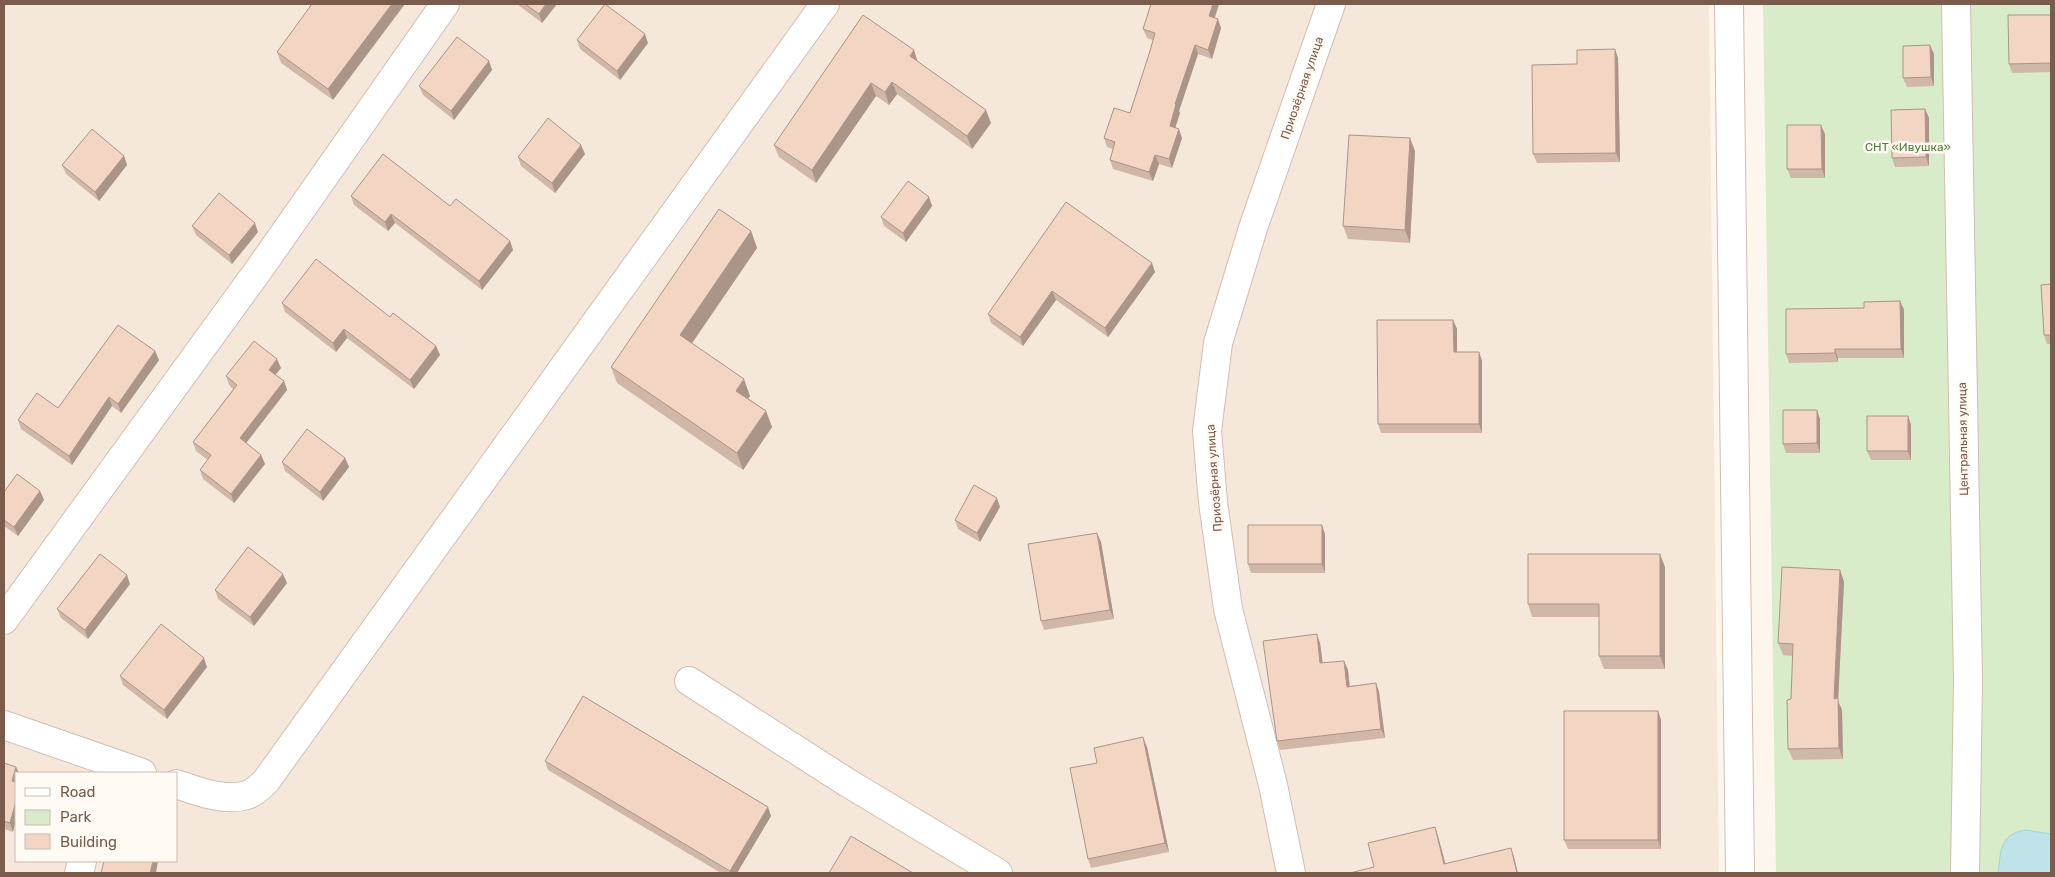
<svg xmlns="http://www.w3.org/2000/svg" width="2055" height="877" viewBox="0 0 2055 877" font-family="Rubik,sans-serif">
	<rect width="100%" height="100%" fill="#fdf6ec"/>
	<path fill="#f5e8da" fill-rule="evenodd" d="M4,4H1709L1719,873H4ZM16,773H176V861H16Z"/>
	<path fill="#d8ecc9" d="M1763,4H2051V873H1776Z"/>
	<path fill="#bfe3e8" stroke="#a5d3da" d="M2025,830L2051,834V873H1998C2001,851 1999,835 2025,830Z"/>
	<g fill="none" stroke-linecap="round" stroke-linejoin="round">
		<g stroke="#d1beb0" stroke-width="30">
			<path id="minor" d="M1729,4L1740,873
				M1956,4L1968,681L1965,873
				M4,620L260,268L445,4
				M689,681L848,783L998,873
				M4,725L142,773
				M176,784C197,791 224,802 247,795C253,793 261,786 266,781L825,4
				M79,873L82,861
				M1291,873L1273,785L1228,609L1213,502L1207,431L1218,343L1254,225L1331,4"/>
		</g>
		<use href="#minor" stroke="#fff" stroke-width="28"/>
	</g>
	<path fill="#d1b7a8" d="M312,4L333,100L281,63L277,52Z
		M517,4H557L542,23Z
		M1151,4H1219L1215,18L1221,28L1212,59L1198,54L1179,111L1180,113L1175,128L1182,138L1172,168L1159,164L1153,181L1113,169L1110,160L1113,149L1107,147L1104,138L1130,113L1150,51L1153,40L1147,38L1143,29Z
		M863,15L991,123L972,149L897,94L889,105L876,96L816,183L779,157L774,145Z
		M2051,15V72L2012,73L2009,64Z
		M577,40L648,43L620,80L580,49Z
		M1934,54V86L1907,87L1903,78Z
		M1618,58L1620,162L1537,163L1533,154L1577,64Z
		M489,61L492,70L454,120L423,95L419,86Z
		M1925,109L1929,118V166L1895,167L1892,158Z
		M1825,134V178H1791L1787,169Z
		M1415,151L1410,243L1348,239L1343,226Z
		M585,154L555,193L521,166L518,157Z
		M124,156L127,165L99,201L66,174L62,165Z
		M351,196L510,241L513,250L482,290L395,223L388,231L354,205Z
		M929,197L932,206L906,242L884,226L881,217Z
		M1066,202L1155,272L1108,337L1056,300L1023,346L991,323L988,314Z
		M192,226L258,232L232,264L196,235Z
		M751,231L757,248L692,343L750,396L748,398L766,411L772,427L743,470L617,383L611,367Z
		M2051,284V344H2047L2044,335Z
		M1900,301L1904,310V358H1838V362L1789,363L1786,354L1864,308Z
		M282,303L390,317L436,346L440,355L414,389L347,338L336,352L285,312Z
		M1453,320L1457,329V352H1479L1482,361V433H1381L1378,424Z
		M155,351L159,360L121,413L112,406L72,465L21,429L18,420L58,408Z
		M281,368L275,375L284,381L287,390L246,443L261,455L265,464L234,503L203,479L200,470L208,460L196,451L193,442L233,389L229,385L226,376Z
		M1908,416L1911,425V460H1871L1867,451Z
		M1820,419V453H1786L1783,444Z
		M345,458L349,467L323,501L285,471L282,462Z
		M40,491L44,500L18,536L4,526V492Z
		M1000,507L980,542L958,529L955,520Z
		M1325,534V573H1251L1248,564Z
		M1101,542L1114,619L1044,630L1041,621Z
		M1665,567V669H1604L1599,656V617H1532L1528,604Z
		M1840,570L1844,582L1838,701L1842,710L1843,759L1793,760L1788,749L1793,656L1783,655L1778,643Z
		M287,583L254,626L218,599L215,590Z
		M130,584L88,639L61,618L57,609Z
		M1320,643L1322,663L1344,661L1348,670L1350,686L1376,683L1379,692L1385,738L1280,750L1277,741Z
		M207,667L167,719L123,685L120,676Z
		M1658,711L1661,720V849H1568L1564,840Z
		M1147,747L1169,852L1091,868L1088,859L1097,763Z
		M545,761L771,816L737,873H721L548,770Z
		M4,763L16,773L13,832L4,829Z"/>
	<path fill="#aa9588" d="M392,4H405L333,100L328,89Z
		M546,4H557L542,23L539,14Z
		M1213,4H1219L1212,25L1209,16Z
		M1218,19L1221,28L1212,59L1208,50Z
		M645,34L648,43L620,80L617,71Z
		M1195,45L1198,54L1179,111L1180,113L1173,135L1170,126L1175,104Z
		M1930,45L1934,54V86L1931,77Z
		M1615,49L1618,58L1620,162L1616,153Z
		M914,50L918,63L910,56Z
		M489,61L492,70L454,120L451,111Z
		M892,82L897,94L889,105L885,92Z
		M871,83L876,96L816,183L812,170Z
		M1925,109L1929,118V166L1926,157Z
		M986,110L991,123L972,149L967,136Z
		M1821,125L1825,134V178L1822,169Z
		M1179,129L1182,138L1172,168L1169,159Z
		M1410,138L1415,151L1410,243L1405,230Z
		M581,145L585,154L555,193L552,183Z
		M1155,155L1159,164L1153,181L1149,172Z
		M124,156L127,165L99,201L95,192Z
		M929,197L932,206L906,242L903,233Z
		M391,214L395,223L388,231L385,222Z
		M255,223L258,232L232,264L229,255Z
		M751,231L757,248L686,352L680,335Z
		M510,241L513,250L482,290L479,281Z
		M1152,263L1155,272L1108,337L1105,328Z
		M1052,291L1056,300L1023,346L1020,337Z
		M1900,301L1904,310V358L1901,349Z
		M1453,320L1457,329V361L1454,352Z
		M344,329L347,338L336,352L333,343Z
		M436,346L440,355L414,389L410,380Z
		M1835,349L1838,358V362L1835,353Z
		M155,351L159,360L121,413L118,404Z
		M1479,352L1482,361V433L1479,424Z
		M277,359L281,368L272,379L269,370Z
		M744,379L750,396L742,407L736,391Z
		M284,381L287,390L243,447L240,438Z
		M109,397L112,406L72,465L69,456Z
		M1817,410L1820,419V453L1817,443Z
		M766,411L772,427L743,470L737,453Z
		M1908,416L1911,425V460L1908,451Z
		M261,455L265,464L234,503L231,494Z
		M345,458L349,467L323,501L320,492Z
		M40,491L44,500L18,536L14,527Z
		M997,498L1000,507L980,542L977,533Z
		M1322,525L1325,534V573L1322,564Z
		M1097,533L1101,542L1114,619L1110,610Z
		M1660,554L1665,567V669L1660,656Z
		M1840,570L1844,582L1838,701L1842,710L1843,759L1839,748L1834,699Z
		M283,574L287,583L254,626L250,617Z
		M127,575L130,584L88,639L85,630Z
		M1317,634L1320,643L1324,672L1320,663Z
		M204,658L207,667L167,719L164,710Z
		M1344,661L1348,670L1350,696L1347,687Z
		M1376,683L1379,692L1385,738L1381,729Z
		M1658,711L1661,720V849L1658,840Z
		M1143,737L1147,747L1169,852L1165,843Z
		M16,767L19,773H16V787L12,781Z
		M16,801V821L13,832L10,823Z
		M768,807L771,816L737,873H730V871Z
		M1435,827L1438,836L1448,873L1444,864Z
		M1511,848L1514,857L1518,873H1517Z
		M153,861H158L156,873H150Z"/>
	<path fill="#f3d5c3" stroke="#aa9588" d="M312,4H392L328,89L277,52Z
		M525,4H546L539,14Z
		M605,4L645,34L617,71L577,40Z
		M1151,4H1213L1209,16L1218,19L1208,50L1195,45L1175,104H1176L1170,126L1179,129L1169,159L1155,155L1149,172L1110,160L1115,142L1104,138L1114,108L1130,113L1150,51L1155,33L1143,29Z
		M863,15L914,50L910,56L986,110L967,136L892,82L885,92L871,83L812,170L774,145Z
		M2008,15H2051V63L2009,64Z
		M457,37L489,61L451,111L419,86Z
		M1930,45L1931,77L1903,78V46Z
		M1615,49L1616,153L1533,154L1532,65L1577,64V50Z
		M1925,109L1926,157L1892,158L1891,110Z
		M548,118L581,145L552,183L518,157Z
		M1787,125H1821L1822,169H1787Z
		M92,129L124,156L95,192L62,165Z
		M1349,135L1410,138L1405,230L1343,226Z
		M383,154L450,206L456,199L510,241L479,281L391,214L385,222L351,196Z
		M908,181L929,197L903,233L881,217Z
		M219,193L255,223L229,255L192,226Z
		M1066,202L1152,263L1105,328L1052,291L1020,337L988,314Z
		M719,209L751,231L680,335L744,379L736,391L766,411L737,453L611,367Z
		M316,259L390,317L393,313L436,346L410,380L344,329L333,343L282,303Z
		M2051,284V335H2044L2041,285Z
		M1900,301L1901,349H1835V353L1786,354V309L1864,308V302Z
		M1377,320H1453L1454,352H1479V424H1378Z
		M118,325L155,351L118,404L109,397L69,456L18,420L37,393L58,408Z
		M254,341L277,359L269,370L284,381L240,438L261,455L231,494L200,470L211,455L193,442L237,385L226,376Z
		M1783,410H1817V443L1783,444Z
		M1867,416H1908V451H1867Z
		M307,429L345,458L320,492L282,462Z
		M17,474L40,491L14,527L4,520V492Z
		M974,485L997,498L977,533L955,520Z
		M1248,525H1322V564H1248Z
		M1097,533L1110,610L1041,621L1028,544Z
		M248,547L283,574L250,617L215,590Z
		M100,554L127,575L85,630L57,609Z
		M1528,554H1660V656H1599V604H1528Z
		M1782,567L1840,570L1834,699L1838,698L1839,748L1788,749L1787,700L1791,699L1793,644L1778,643Z
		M161,624L204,658L164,710L120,676Z
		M1317,634L1320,663L1344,661L1347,687L1376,683L1381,729L1277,741L1263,641Z
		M583,696L768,807L730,871L545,761Z
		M1564,711H1658V840H1564Z
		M1143,737L1165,843L1088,859L1070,768L1097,763L1094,748Z
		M4,763L16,767L12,781L16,782V801L10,823L4,821Z
		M1435,827L1444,864L1511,848L1517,873H1350L1374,867L1368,843Z
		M851,836L913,873H829Z
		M104,861H153L150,873H101Z"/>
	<g text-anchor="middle" stroke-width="5" stroke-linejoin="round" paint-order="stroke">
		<g font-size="12" fill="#7a5c4d" stroke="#fffaf3">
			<text transform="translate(1302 88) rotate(-71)" y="4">Приозёрная улица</text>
			<text transform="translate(1963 439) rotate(-91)" y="4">Центральная улица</text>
			<text transform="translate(1214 478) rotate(-94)" y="4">Приозёрная улица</text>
		</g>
		<g font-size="12" fill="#537a41" stroke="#fffaf3">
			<text x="1908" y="151">СНТ «Ивушка»</text>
		</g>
	</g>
	<rect width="2055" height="877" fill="none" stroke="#7a5c4d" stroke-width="10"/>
	<rect x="15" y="772" width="162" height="90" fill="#fffaf3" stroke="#cabbb1"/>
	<rect x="25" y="788" width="25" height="8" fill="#ffffff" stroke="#cabbb1"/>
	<text x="60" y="797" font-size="15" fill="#7a5c4d">Road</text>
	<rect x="25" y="810" width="25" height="15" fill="#d8ecc9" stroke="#cabbb1"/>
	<text x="60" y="822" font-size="15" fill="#7a5c4d">Park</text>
	<rect x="25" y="834" width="25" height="15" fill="#f3d5c3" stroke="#cabbb1"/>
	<text x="60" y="847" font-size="15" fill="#7a5c4d">Building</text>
</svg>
